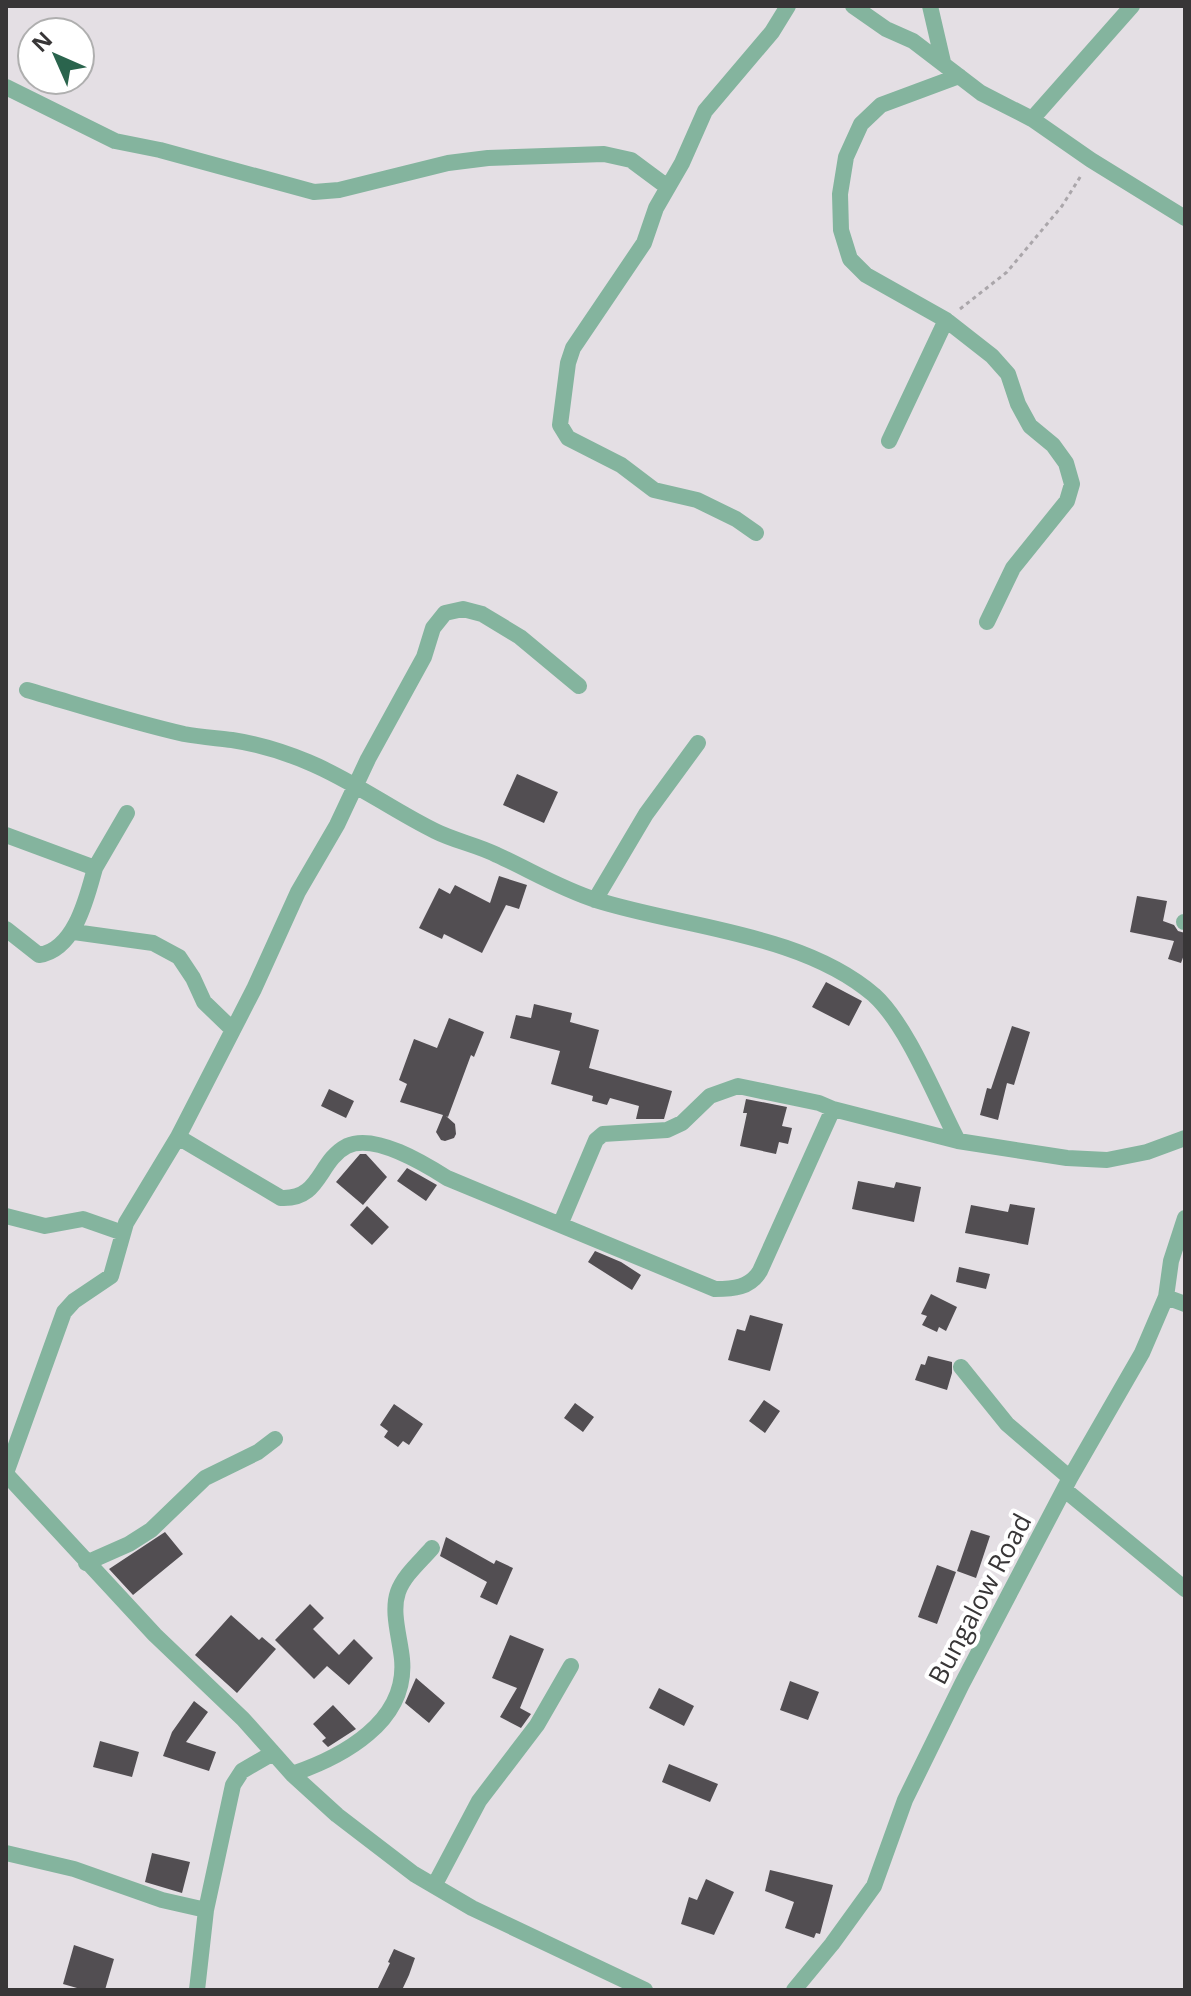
<svg xmlns="http://www.w3.org/2000/svg" width="1191" height="1996" viewBox="0 0 1191 1996" font-family="'Open Sans',sans-serif">
	<rect width="100%" height="100%" fill="#e4dfe4"/>
	<path fill="#524e52" d="M517,774L558,792L544,823L503,805Z
		M499,876L527,885L519,909L506,905L482,953L444,934L442,939L419,928L439,888L450,894L455,885L490,903Z
		M1137,896L1167,901L1163,921L1174,925L1178,931L1185,933V952L1181,963L1168,959L1174,941L1130,932Z
		M826,982L862,1001L849,1026L812,1007Z
		M534,1004L572,1013L570,1022L599,1030L589,1068L672,1091L664,1119H636L639,1106L610,1098L607,1105L592,1101L593,1096L551,1084L560,1051L510,1038L516,1015L531,1018Z
		M449,1018L484,1032L474,1057L471,1055L448,1117L446,1116L455,1124L456,1134L454,1138L445,1141L441,1140L436,1132L443,1115L400,1102L407,1084L399,1080L414,1039L437,1048Z
		M1012,1026L1030,1032L1014,1085L1007,1083L998,1120L980,1115L987,1088L991,1089Z
		M329,1089L354,1101L346,1118L321,1106Z
		M746,1099L787,1107L782,1126L792,1128L788,1144L779,1142L776,1154L740,1146L747,1113H743Z
		M360,1154H366L387,1177L363,1205L336,1182Z
		M407,1168L437,1185L426,1201L397,1181Z
		M858,1181L894,1188L896,1182L921,1187L914,1222L852,1209Z
		M1010,1204L1035,1208L1028,1245L965,1233L971,1205L1008,1212Z
		M367,1206L389,1227L372,1245L350,1225Z
		M595,1251L621,1262L641,1275L632,1290L588,1262Z
		M959,1267L990,1274L986,1289L956,1282Z
		M931,1294L957,1307L946,1331L939,1327L937,1332L922,1325L927,1316L921,1314Z
		M750,1315L783,1324L770,1371L728,1360L737,1329L745,1331Z
		M928,1356L952,1362V1373L947,1390L915,1380L921,1364L925,1365Z
		M764,1400L780,1411L765,1433L749,1421Z
		M575,1403L594,1417L583,1432L564,1418Z
		M394,1404L423,1424L409,1445L403,1441L398,1447L384,1437L388,1431L380,1425Z
		M971,1530L990,1536L976,1578L957,1571Z
		M165,1532L183,1554L133,1595L109,1569Z
		M446,1537L494,1564L496,1560L513,1568L497,1605L480,1597L487,1582L440,1556Z
		M937,1565L956,1572L937,1624L918,1617Z
		M310,1604L324,1618L313,1629L339,1655L354,1639L373,1658L349,1685L327,1666L314,1679L275,1640Z
		M231,1615L259,1640L262,1637L276,1649L237,1693L195,1655Z
		M510,1635L544,1649L520,1708L531,1714L521,1728L500,1717L517,1688L492,1678Z
		M416,1678L445,1703L429,1723L405,1703Z
		M790,1681L819,1692L808,1720L780,1710Z
		M659,1688L694,1706L684,1726L649,1708Z
		M194,1701L208,1712L186,1742L216,1752L209,1771L163,1756L172,1732Z
		M333,1705L356,1729L328,1747L322,1741L326,1738L313,1724Z
		M100,1741L139,1752L132,1777L93,1767Z
		M669,1764L718,1784L710,1802L662,1782Z
		M152,1853L190,1862L182,1893L145,1882Z
		M770,1870L833,1885L820,1934L816,1933L814,1938L785,1928L794,1902L765,1891Z
		M706,1879L734,1892L714,1935L681,1924L689,1897L697,1900Z
		M74,1945L114,1959L105,1990H84L63,1984Z
		M394,1949L415,1958L409,1975L402,1990H377L390,1963L388,1962Z"/>
	<g fill="none" stroke-linecap="round" stroke-linejoin="round">
		<path stroke="#aaa6aa" stroke-width="3" stroke-dasharray="4 4" stroke-linecap="butt" d="M960,309L1007,272L1062,206L1082,174"/>
		<path stroke="#84b49e" stroke-width="16" d="M853,6L886,29L913,41L981,93L1032,119L1091,160L1185,218
			M930,6L943,62
			M959,76L881,105L861,124L846,157L840,194L841,230L850,259L866,275L946,320L992,356L1008,374L1018,404L1030,426L1053,445L1066,463L1072,484L1067,501L1013,568L987,622
			M6,87L115,141L160,150L314,192L339,190L448,163L488,158L604,154L631,160L666,186
			M1032,119L1132,6
			M889,441L946,320
			M756,533L736,519L697,500L654,490L621,465L568,438L560,425L568,363L573,348L644,243L656,208L682,163L705,111L772,32L788,6
			M27,690C79,705 131,722 184,734C200,737 216,738 232,740C258,744 284,752 308,762C352,780 392,810 435,831C455,841 477,845 497,855C530,870 561,889 596,900C685,928 802,933 874,995C908,1026 936,1099 958,1141
			M6,835L95,868C87,897 75,950 39,955L6,929
			M95,868L127,813
			M595,900L646,814L698,743
			M1184,922H1185
			M74,932L153,943L179,957L193,978L204,1002L233,1030
			M178,1137L281,1198C321,1200 318,1161 347,1146C375,1133 425,1164 447,1178L715,1289C733,1289 750,1288 760,1271L833,1109L958,1141L1067,1158L1107,1160L1147,1152L1185,1138
			M6,1216L45,1226L83,1219L123,1233
			M560,1225L596,1140L603,1134L667,1130L682,1123L710,1096L738,1086L819,1103L833,1109
			M1166,1297L1185,1304
			M961,1367L1007,1424L1070,1478
			M6,1473L64,1312L74,1301L111,1276L126,1223L178,1137L254,989L298,892L337,825L368,759L424,657L433,628L445,613L463,609L482,614L520,637L579,686
			M6,1474L155,1635L243,1719L292,1774L337,1815L414,1874L472,1908L645,1990
			M1065,1490L1185,1589
			M86,1563L129,1544L151,1530L205,1478L258,1452L275,1439
			M292,1774C342,1757 408,1722 402,1659C400,1638 391,1612 398,1592C404,1575 421,1561 432,1548
			M6,1853L74,1869L162,1900L206,1910L233,1785L242,1771L273,1753
			M434,1886L479,1801L537,1725L571,1666
			M197,1990L206,1910
			M794,1990L832,1944L874,1886L905,1800L962,1684L1070,1478L1142,1353L1166,1297L1171,1261L1185,1218"/>
	</g>
	<g text-anchor="middle" stroke-width="8" stroke-linejoin="round" paint-order="stroke">
		<g font-size="26" fill="#383637" stroke="#fff">
			<text transform="translate(980 1599) rotate(-62)" y="9">Bungalow Road</text>
		</g>
	</g>
	<rect width="1191" height="1996" fill="none" stroke="#383637" stroke-width="16"/>
	<g transform="translate(56 56) rotate(315)"><circle r="38" fill="#ffffff" stroke="#afafaf" stroke-width="2"/>
	<path d="M0-6L14 30L0 20L-14 30Z" fill="#2a644d"/>
	<text y="-12" font-size="22" font-weight="bold" text-anchor="middle" fill="#383637">N</text>
	</g>
</svg>
